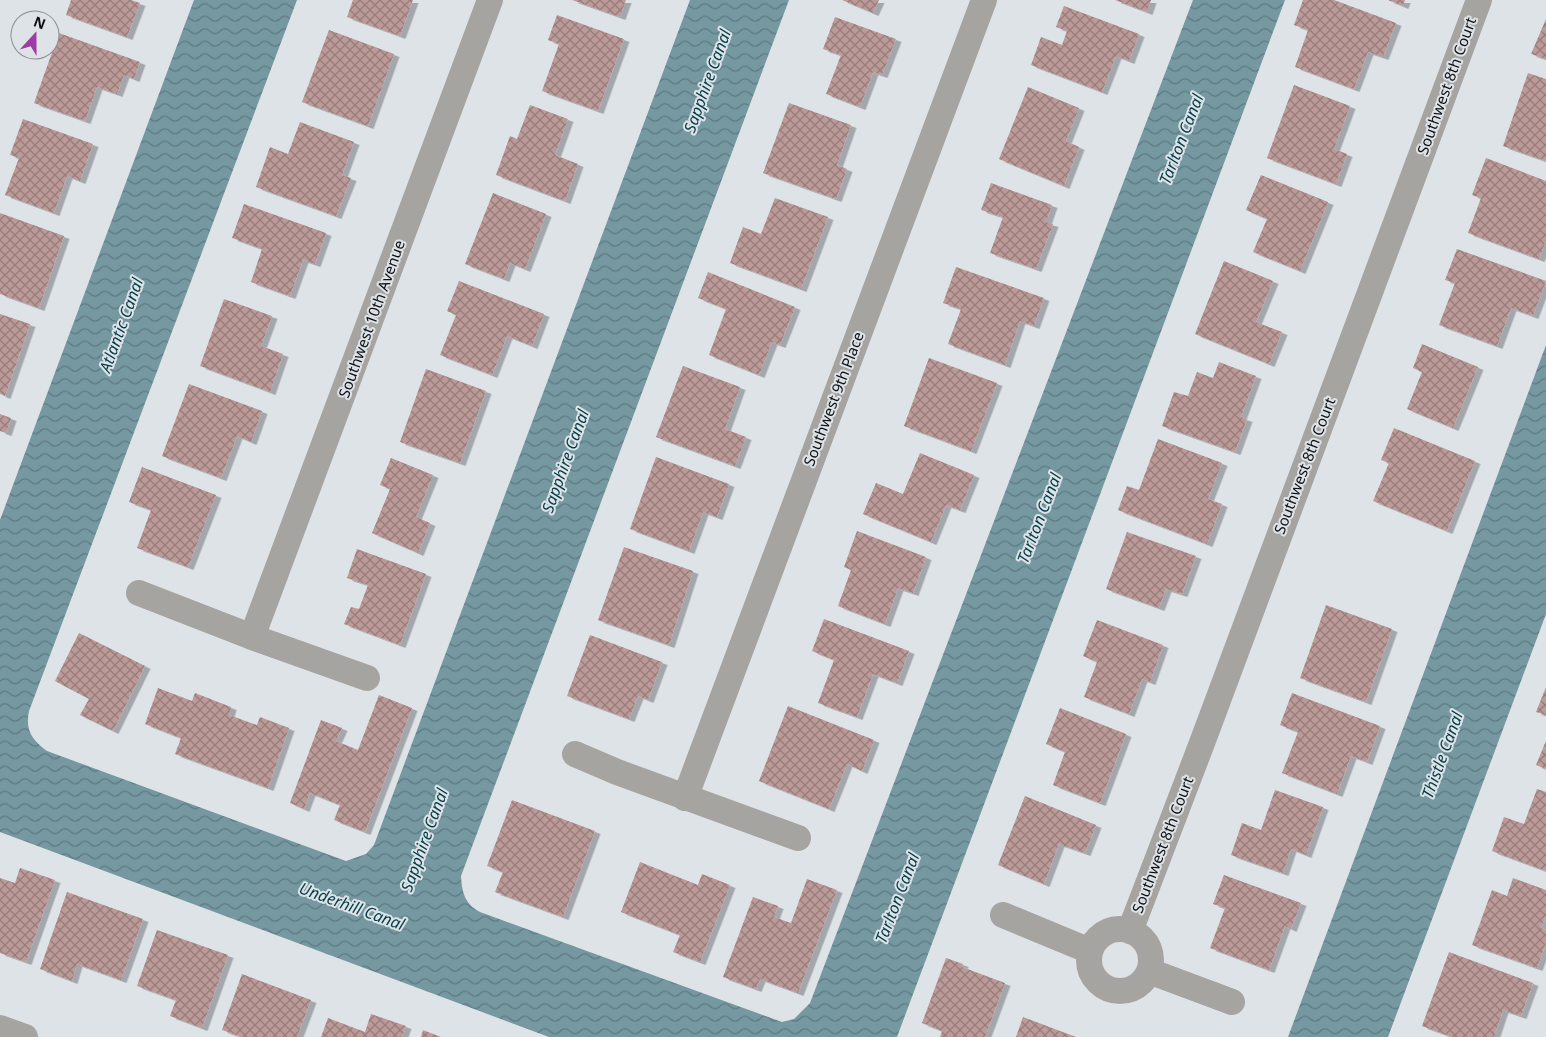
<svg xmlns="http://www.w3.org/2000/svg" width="1546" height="1037" viewBox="0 0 1546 1037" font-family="'Noto Sans',sans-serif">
	<defs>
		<pattern id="water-waves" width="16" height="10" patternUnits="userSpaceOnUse" patternTransform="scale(1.25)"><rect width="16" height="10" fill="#7598a1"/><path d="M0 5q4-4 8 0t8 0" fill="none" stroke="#5e7a82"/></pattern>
		<pattern id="building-cross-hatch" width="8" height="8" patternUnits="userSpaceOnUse" patternTransform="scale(1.25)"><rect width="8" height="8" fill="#bc9a98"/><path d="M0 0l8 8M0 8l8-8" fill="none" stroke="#977c7b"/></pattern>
		<filter id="shadow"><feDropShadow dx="5.5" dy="3" stdDeviation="0" flood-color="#0004"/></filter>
	</defs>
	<rect width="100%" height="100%" fill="#dee3e8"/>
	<path fill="url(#water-waves)" d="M194,0H297L29,711C25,730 32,740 47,751L346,861L366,854L374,845L690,0H789L461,876C462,893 465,904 480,912L782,1022L794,1019L810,1003L1193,0H1285L897,1037H549L0,832V520Z
		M1546,345V614L1388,1037H1288Z"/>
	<path fill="url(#building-cross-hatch)" filter="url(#shadow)" d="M71,0H131L140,3L127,37L66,15Z
		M353,0H413L400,36L347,17Z
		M572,0H626L620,17Z
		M842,0H879L873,13Z
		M1115,0H1151L1147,12Z
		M1303,0H1334L1396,23L1383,57L1368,52L1354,89L1295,67L1308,30L1294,25Z
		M1388,0H1405L1403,6Z
		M1064,6L1139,34L1129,61L1116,56L1102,92L1031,65L1041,37L1062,45L1067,31L1056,27Z
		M557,15L624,39L598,111L542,91L559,44L548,40Z
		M835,17L896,39L882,75L873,72L860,107L826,94L841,55L823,49Z
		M1546,19V59L1531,54Z
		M329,30L394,54L368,126L302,102Z
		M59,33L140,62L134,79L124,75L117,94L97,87L85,121L34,103Z
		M1528,73L1546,79V161L1503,146Z
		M1294,85L1350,106L1334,149L1347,154L1336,184L1267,158Z
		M1028,87L1079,108L1066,141L1079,147L1064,186L999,159Z
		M789,103L851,125L837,165L847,169L836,199L763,173Z
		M530,105L568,119L555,155L578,164L565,201L496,175L510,136L517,139Z
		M23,119L93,144L80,181L67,176L54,213L5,195L19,158L10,155Z
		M300,122L354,142L342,175L351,178L336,216L256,187L270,147L288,154Z
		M1486,158L1546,181V241L1539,259L1468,233L1481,198L1472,195Z
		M1261,175L1328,202L1300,271L1253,252L1267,219L1246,210Z
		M991,183L1052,205L1046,222L1053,224L1036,269L990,253L1003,217L981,210Z
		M493,193L546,214L525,269L510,263L504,279L465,264Z
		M775,198L828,217L801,289L730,263L743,227L761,234Z
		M244,204L326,233L315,264L303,260L290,296L251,282L262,249L232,238Z
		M0,213L64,236L39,308L0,294Z
		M1457,249L1546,281L1533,316L1511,308L1497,346L1439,325L1455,283L1445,280Z
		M1224,261L1273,281L1256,322L1282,332L1269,364L1195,334Z
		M956,267L1044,298L1034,326L1020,321L1005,365L948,344L961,309L943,303Z
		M708,272L795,307L780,345L772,342L759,375L709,355L726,309L698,298Z
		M459,281L544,314L532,346L507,336L492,375L440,355L456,315L447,311Z
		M224,299L272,316L261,346L283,354L270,392L200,366Z
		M0,314L30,324L5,396L0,394Z
		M1422,344L1478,367L1453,428L1407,409L1422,372L1413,368Z
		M929,358L997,383L971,451L904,426Z
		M1219,362L1256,376L1241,417L1247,419L1235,452L1162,426L1174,392L1188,396L1197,372L1213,378Z
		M683,366L740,387L725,429L746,437L735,466L656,437Z
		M426,369L486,391L460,463L400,442Z
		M189,384L262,411L251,442L237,436L221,478L162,456Z
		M0,414L11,418L6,433L0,431Z
		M1394,428L1475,461L1447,531L1373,501L1389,463L1381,460Z
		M1158,439L1222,463L1208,499L1222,504L1207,544L1118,510L1127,486L1139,490Z
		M920,453L974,475L960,510L946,505L931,542L863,514L876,483L903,494Z
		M656,457L729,484L717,517L703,512L689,551L630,529Z
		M391,458L433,475L416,517L430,523L418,553L372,533L390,489L380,485Z
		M142,467L216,495L188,567L137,548L151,510L129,502Z
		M857,531L926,557L913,593L898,588L885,624L838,606L851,570L844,567Z
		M1127,532L1196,556L1182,594L1166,589L1159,608L1106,589Z
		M624,547L693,571L669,645L598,620Z
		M357,549L426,574L400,645L344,624L351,607L359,609L368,585L347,578Z
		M1326,605L1392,629L1366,702L1300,678Z
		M824,619L909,651L897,683L873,674L857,717L818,703L834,660L812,651Z
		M1097,620L1163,645L1150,682L1142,679L1129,714L1084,697L1097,662L1083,656Z
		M79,633L145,666L113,731L80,715L89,699L55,681Z
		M590,635L662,662L648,700L638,696L629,719L567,696Z
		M1546,687V715L1536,712Z
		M158,688L192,701L195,693L231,707L229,715L257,725L260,717L289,728L268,788L175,754L181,738L145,724Z
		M1292,693L1380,726L1367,762L1351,756L1337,794L1282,773L1298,732L1280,725Z
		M379,695L412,708L365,832L334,820L340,805L310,793L304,809L290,803L321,720L342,728L336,741L358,750Z
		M788,706L874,740L862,771L847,764L829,809L759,781Z
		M1060,708L1126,734L1100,803L1053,785L1065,752L1046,744Z
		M1546,741V769L1536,765Z
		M1537,789L1546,792V871L1492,851L1504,817L1524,824Z
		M1275,790L1323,807L1306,855L1291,849L1283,873L1231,855L1242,823L1261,830Z
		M1025,796L1096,825L1085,853L1059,844L1044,884L998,865Z
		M512,800L595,831L563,917L495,892L503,872L487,866Z
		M640,862L698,885L702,874L730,885L700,962L673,952L680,935L621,912Z
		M20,868L55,880L26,962L0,953V878L15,883Z
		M1224,875L1301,903L1291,929L1285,926L1269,970L1210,948L1225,908L1213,904Z
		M1513,878L1546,890V916L1541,928L1546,930V943L1537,968L1472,945L1492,890L1507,896Z
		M807,879L837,890L798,993L760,979L756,989L723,977L753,897L778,906L774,917L791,923Z
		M67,892L143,919L121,980L77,964L72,981L40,969Z
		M157,930L228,955L202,1028L170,1016L176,1000L137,986Z
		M1449,952L1533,983L1521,1016L1503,1010L1494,1037H1452L1422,1026Z
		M946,958L963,964L962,967L1005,983L985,1037H940L942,1031L922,1023Z
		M242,974L311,1000L297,1037H242L222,1030Z
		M371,1014L406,1026L402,1037H321L328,1018L365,1032Z
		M1023,1017L1076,1037H1016Z
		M423,1030L441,1037H421Z"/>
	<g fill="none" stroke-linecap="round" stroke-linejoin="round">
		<path stroke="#a5a4a1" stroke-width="26" d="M139,593L252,637L367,678
			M252,637L490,0
			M575,754L617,772L798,838
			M685,798L984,0
			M1003,915L1090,951
			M1089 960a31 31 0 1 1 62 0a31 31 0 1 1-62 0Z
			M1130,931L1202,743L1479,0
			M1149,971L1232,1002
			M0,1028L25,1037"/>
	</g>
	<g text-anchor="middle" stroke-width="4" stroke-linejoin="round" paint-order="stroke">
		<g font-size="15" fill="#0c0e10" stroke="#dee3e8">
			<text transform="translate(1447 86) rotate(-70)" y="5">Southwest 8th Court</text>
			<text transform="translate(372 319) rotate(-70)" y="5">Southwest 10th Avenue</text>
			<text transform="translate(834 399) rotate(-69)" y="5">Southwest 9th Place</text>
			<text transform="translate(1305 466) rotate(-69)" y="5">Southwest 8th Court</text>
			<text transform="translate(1163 845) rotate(-69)" y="5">Southwest 8th Court</text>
		</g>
		<g font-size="16" font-style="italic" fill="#013c47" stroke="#dee3e8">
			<text transform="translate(707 81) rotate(-70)" y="6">Sapphire Canal</text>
			<text transform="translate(1181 139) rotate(-69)" y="6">Tarlton Canal</text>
			<text transform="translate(121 325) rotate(-70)" y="6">Atlantic Canal</text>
			<text transform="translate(565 461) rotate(-70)" y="6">Sapphire Canal</text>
			<text transform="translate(1039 518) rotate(-69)" y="6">Tarlton Canal</text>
			<text transform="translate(1442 755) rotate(-70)" y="6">Thistle Canal</text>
			<text transform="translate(424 840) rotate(-70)" y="6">Sapphire Canal</text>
			<text transform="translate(897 898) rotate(-69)" y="6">Tarlton Canal</text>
			<text transform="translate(352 906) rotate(20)" y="6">Underhill Canal</text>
		</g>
	</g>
	<g transform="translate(35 35) rotate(21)"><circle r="24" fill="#dee3e8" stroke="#8a8e92"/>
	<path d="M0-4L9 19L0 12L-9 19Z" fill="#9c3ca4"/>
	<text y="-8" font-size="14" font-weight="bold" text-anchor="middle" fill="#0c0e10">N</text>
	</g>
</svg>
